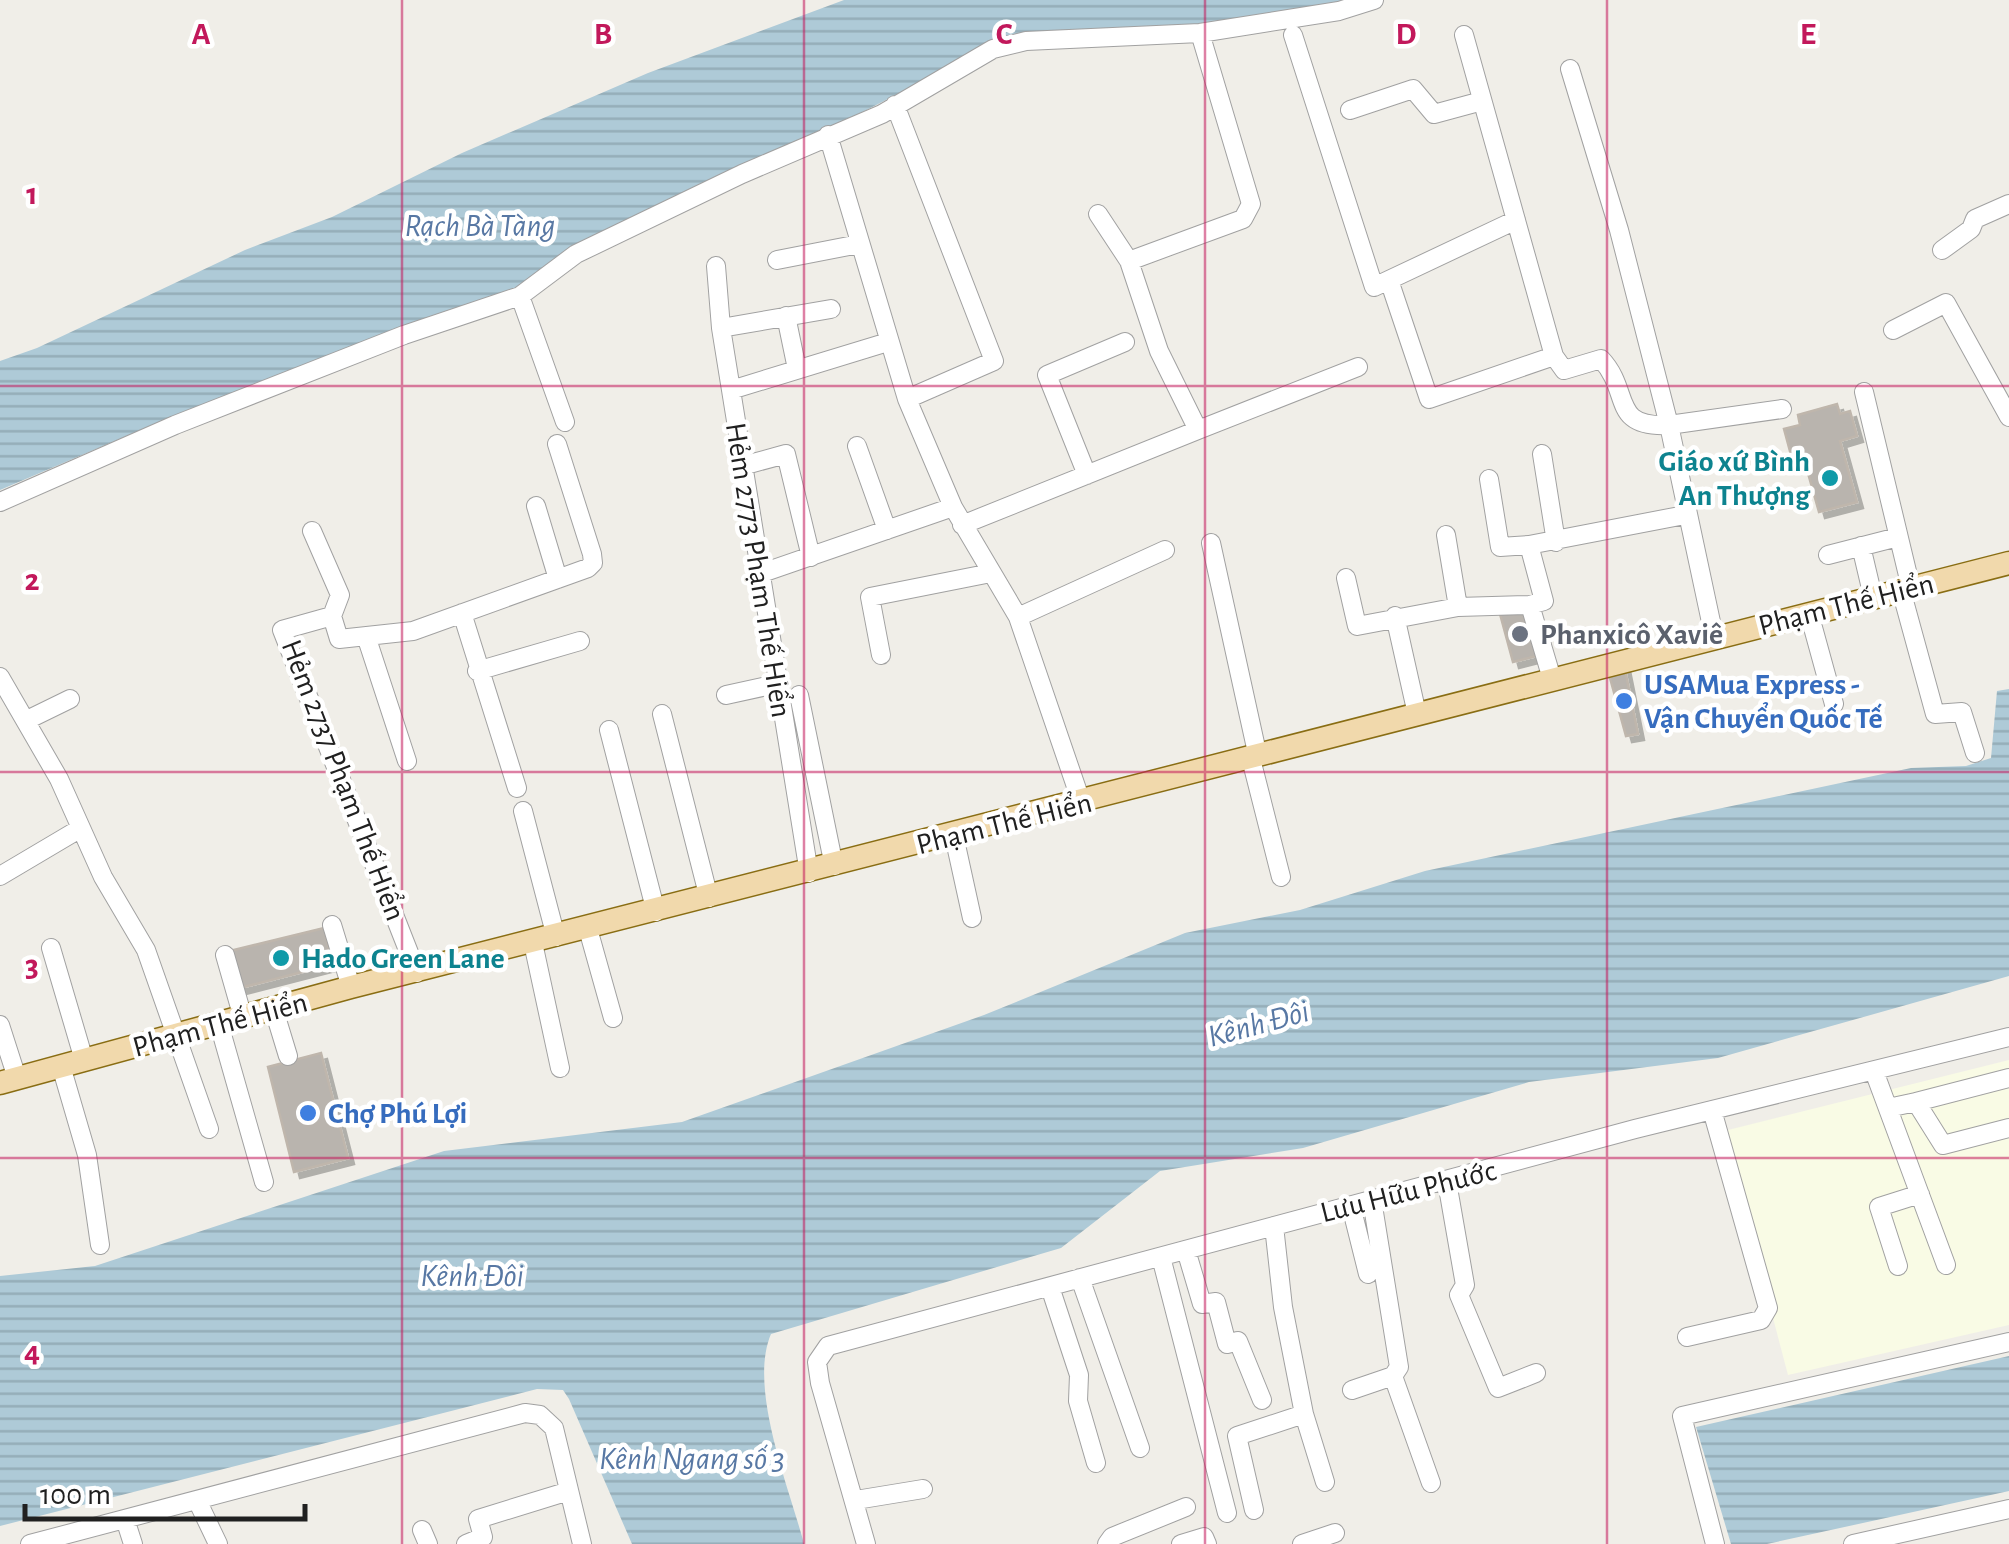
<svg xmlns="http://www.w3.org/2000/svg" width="2009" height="1544" viewBox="0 0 2009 1544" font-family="'Alegreya Sans',sans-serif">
	<defs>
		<pattern id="water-rules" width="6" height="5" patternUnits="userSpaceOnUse" patternTransform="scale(2.5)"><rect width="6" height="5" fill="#aecad7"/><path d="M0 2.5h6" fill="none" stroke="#95adb8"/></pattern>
		<filter id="shadow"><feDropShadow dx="6" dy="6" stdDeviation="0" flood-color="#0004"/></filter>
	</defs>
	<rect width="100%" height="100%" fill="#f0eee8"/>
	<path fill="#f9fbe5" d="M2009,1060V1325L1788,1375L1724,1131Z"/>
	<path fill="url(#water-rules)" d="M844,0H1345L1264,18L1123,32L1059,30L1005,39L507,294L185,411L0,490V361L37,348L245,250L332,217L462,153L648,73Z
		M2009,689V976L1718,1058L1529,1082L1303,1148L1160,1171L1061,1248L771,1334C748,1388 789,1487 804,1544H632L569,1399L563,1390L537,1389L0,1526V1276L95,1266L444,1151L682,1122L984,1015L1185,933L1300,910L1425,871L1911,768L1966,766L1991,758L1997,691Z
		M2009,1356V1491L1767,1544H1731L1696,1427Z"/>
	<path fill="#b9b4ae" stroke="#bfb6ac" stroke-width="2.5" filter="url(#shadow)" d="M1837,404L1840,414L1850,411L1857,436L1840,441L1857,502L1819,512L1802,452L1791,455L1784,429L1800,425L1798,415Z
		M1527,607L1540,655L1513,662L1500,614Z
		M1623,660L1638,734L1626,736L1607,667Z
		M324,928L333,964L240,988L230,951Z
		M321,1053L348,1158L294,1172L268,1067Z"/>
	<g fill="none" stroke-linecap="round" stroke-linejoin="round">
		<g stroke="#a1a1a1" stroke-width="20">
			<path id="minor" d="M1293,35L1374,287L1516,220
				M1464,35L1554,356L1564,370L1601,359C1632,392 1609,428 1669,425L1619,230L1570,69
				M895,105L994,361L907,399
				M1350,110L1413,89L1434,114L1482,101
				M828,135L907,399L953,507L1018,617L1082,804
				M1942,250L1971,229L1975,219L2009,204
				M777,260L859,244
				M1129,261L1243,219L1251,204L1200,33
				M716,266L721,328L809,873
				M1389,280L1429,399L1554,356
				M520,296L565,422
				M786,316L797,369
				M721,328L831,309
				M1893,330L1946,303L2009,417
				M731,390L888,342
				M1864,392L1911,588
				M1198,430L1358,367
				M857,446L887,530
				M1542,454L1556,542
				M742,466L786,454L811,557
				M1087,475L1047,375L1125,342
				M1489,479L1500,547L1529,545
				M0,502L175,425L404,335L520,296L576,254L742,174L882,114L993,49L1026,41L1200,33L1339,11L1374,0
				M536,506L558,579
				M962,525L1198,430L1159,351L1129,261L1098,214
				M312,531L340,595L332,616
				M1446,535L1458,607
				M1211,543L1258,757
				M1861,546L1873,597
				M1828,555L1898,537
				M759,574L953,507
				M1346,578L1357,626L1458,607L1530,605L1544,601L1529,545L1685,515
				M1901,590L1935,714L1962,712L1975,753
				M1530,605L1552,679
				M462,613L517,788
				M1809,613L1834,704
				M1395,616L1417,714
				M1018,617L1165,550
				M366,636L407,761
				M1714,636L1669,425L1782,409
				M881,655L870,597L991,573
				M477,671L580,641
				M0,677L59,779L103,877L146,950L209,1129
				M726,695L776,684
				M799,695L834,866
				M662,714L709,898
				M27,720L70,699
				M609,730L656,912
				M1251,759L1281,877
				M523,811L556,937
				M954,836L972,918
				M0,876L81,828
				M332,925L351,987
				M588,929L613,1018
				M533,943L560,1068
				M51,948L84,1060
				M225,955L243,1018
				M417,973L282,630L332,616L339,639L413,631L588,568L593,563L592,554L557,444
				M274,1010L288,1056
				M219,1024L264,1182
				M0,1025L17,1078
				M61,1066L87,1155L100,1245
				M1874,1071L1946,1265
				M1916,1102L2009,1078
				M1888,1108L1916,1102L1943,1145L2009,1128
				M1447,1182L1465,1285L1459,1295L1498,1388L1536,1373
				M1372,1200L1399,1367L1393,1376L1431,1483
				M1351,1206L1368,1274
				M1186,1250L1202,1304L1216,1302L1227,1344L1238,1341L1262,1400
				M1161,1257L1227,1513
				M1898,1266L1879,1207L1920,1194
				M1080,1278L1140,1448
				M1050,1287L1079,1375L1078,1401L1096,1463
				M1687,1337L1761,1320L1768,1308L1712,1110
				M1352,1390L1393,1376
				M1304,1414L1325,1482
				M197,1500L218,1544
				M856,1500L923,1489
				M1254,1510L1237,1436L1304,1414L1283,1307L1274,1226
				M125,1519L133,1544
				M422,1530L428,1544
				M30,1544L525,1413L540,1415L554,1428L582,1544
				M466,1544L483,1537L478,1519L569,1491
				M866,1544L820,1383L817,1362L828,1346L1635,1129L2009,1037
				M1107,1544L1112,1537L1186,1507
				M1181,1544L1204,1537L1207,1544
				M1302,1544L1335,1533
				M1715,1544L1682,1416L2009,1342
				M1853,1544L2009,1509"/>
		</g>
		<g stroke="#896d13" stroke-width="25">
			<path id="major" d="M0,1083L351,987L2009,563"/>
		</g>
		<use href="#minor" stroke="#fff" stroke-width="18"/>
		<use href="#major" stroke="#f1d9ac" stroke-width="22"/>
	</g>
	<path fill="none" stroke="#c2185b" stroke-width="2.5" stroke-opacity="0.55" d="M402,0V1544M804,0V1544M1205,0V1544M1607,0V1544M0,386H2009M0,772H2009M0,1158H2009"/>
	<g fill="#0f9aa8" stroke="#fff" stroke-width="4">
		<circle cx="1830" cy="478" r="10"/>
		<circle cx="281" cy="958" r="10"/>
	</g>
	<circle fill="#6b7280" stroke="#fff" stroke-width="4" cx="1520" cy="634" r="10"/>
	<g fill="#3f7fe0" stroke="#fff" stroke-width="4">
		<circle cx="1624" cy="701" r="10"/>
		<circle cx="308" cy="1113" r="10"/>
	</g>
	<g text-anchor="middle" stroke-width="9" stroke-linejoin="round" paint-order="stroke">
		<g font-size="30" font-weight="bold" fill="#0d838f" stroke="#fff" text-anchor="end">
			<text x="1810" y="471">Giáo xứ Bình<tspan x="1810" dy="34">An Thượng</tspan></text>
			<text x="301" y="968" text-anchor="start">Hado Green Lane</text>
		</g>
		<g font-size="30" fill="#202020" stroke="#fff">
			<text transform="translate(759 570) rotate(81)" y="10">Hẻm 2773 Phạm Thế Hiển</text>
			<text transform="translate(1846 604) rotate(-14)" y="10">Phạm Thế Hiển</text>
			<text transform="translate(344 780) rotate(69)" y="10">Hẻm 2737 Phạm Thế Hiển</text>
			<text transform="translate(1004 823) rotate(-14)" y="10">Phạm Thế Hiển</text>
			<text transform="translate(220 1024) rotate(-15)" y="10">Phạm Thế Hiển</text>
			<text transform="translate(1408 1191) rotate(-14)" y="10">Lưu Hữu Phước</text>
		</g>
		<g font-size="30" font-weight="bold" fill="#5b616d" stroke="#fff" text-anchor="start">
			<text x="1540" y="644">Phanxicô Xaviê</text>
		</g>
		<g font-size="30" font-weight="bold" fill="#366cbe" stroke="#fff" text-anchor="start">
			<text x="1644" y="694">USAMua Express -<tspan x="1644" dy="34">Vận Chuyển Quốc Tế</tspan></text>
			<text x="328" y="1123">Chợ Phú Lợi</text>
		</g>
		<g font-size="32" font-style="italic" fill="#5878a4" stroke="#fff">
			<text x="480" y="236">Rạch Bà Tàng</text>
			<text transform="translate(1258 1023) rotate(-15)" y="11">Kênh Đôi</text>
			<text x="472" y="1286">Kênh Đôi</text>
			<text x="692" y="1469">Kênh Ngang số 3</text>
		</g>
	</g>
	<g font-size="32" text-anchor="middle" font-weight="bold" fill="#c2185b" stroke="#fff" stroke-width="9" stroke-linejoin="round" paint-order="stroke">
		<text x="201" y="44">A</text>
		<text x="603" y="44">B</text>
		<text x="1004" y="44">C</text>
		<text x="1406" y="44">D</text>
		<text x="1808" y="44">E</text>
		<text x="32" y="204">1</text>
		<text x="32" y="590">2</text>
		<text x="32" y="976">3</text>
		<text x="32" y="1362">4</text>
	</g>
	<path d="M25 1504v15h280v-15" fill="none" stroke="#202020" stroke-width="5"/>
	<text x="40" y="1504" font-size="30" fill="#202020" stroke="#ffffff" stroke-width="8" paint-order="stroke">100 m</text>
</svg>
